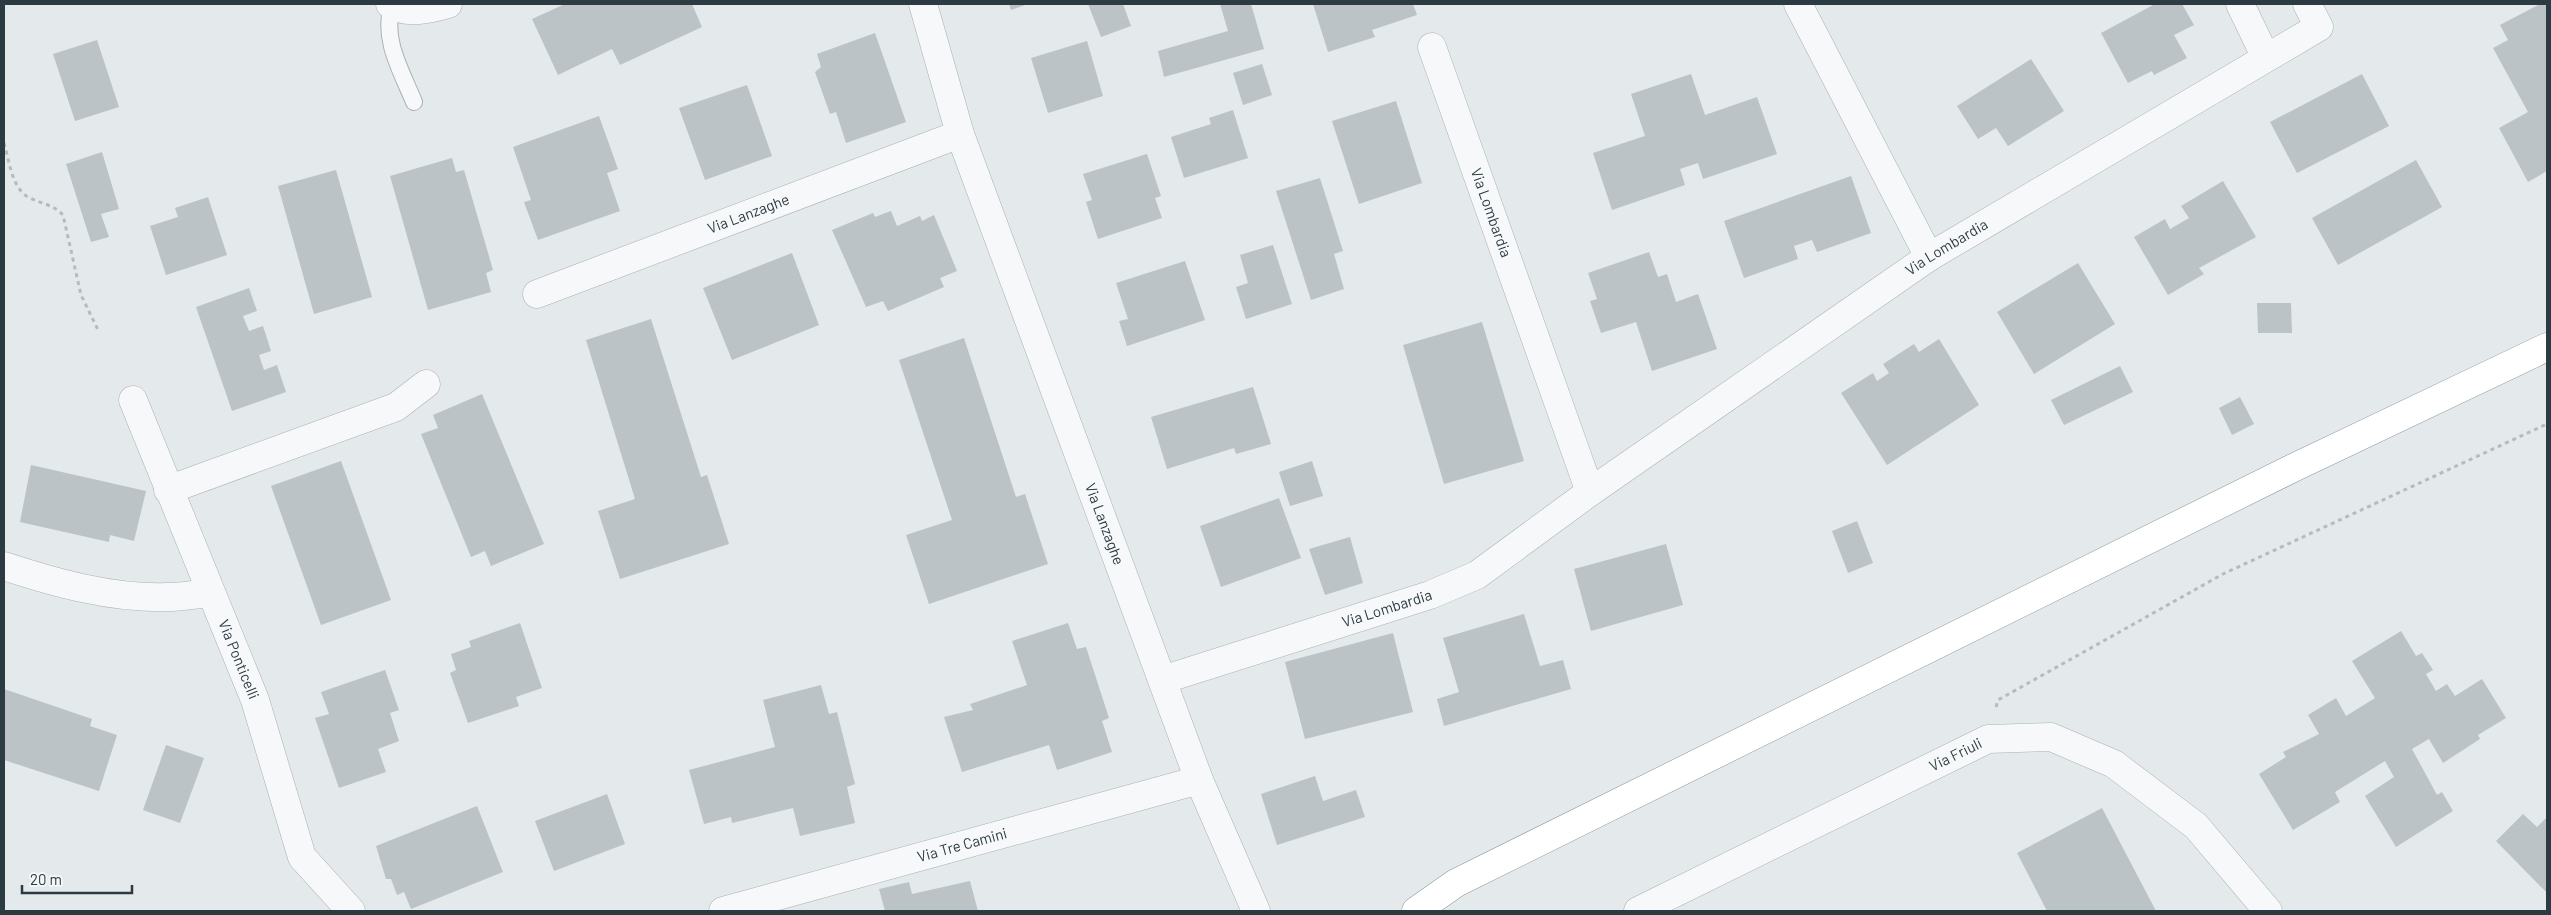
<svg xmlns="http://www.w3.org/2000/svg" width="2551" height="915" viewBox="0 0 2551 915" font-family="Barlow,sans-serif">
	<rect width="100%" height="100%" fill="#e4e9eb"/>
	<path fill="#bbc3c7" d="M565,4H692L702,27L620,65L612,49L558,75L532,19Z
		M1009,4H1028L1011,10Z
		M1088,4H1123L1131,26L1101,37Z
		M1220,4H1251L1264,49L1164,77L1158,51L1228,31Z
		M1313,4H1413L1417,15L1372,30L1375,37L1328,52Z
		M2155,4H2182L2194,25L2174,35L2187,58L2154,75L2152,71L2128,83L2101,33Z
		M2540,4H2545L2547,8V171L2528,182L2499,128L2528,112L2493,48L2508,40L2500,25Z
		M875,33L906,122L846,143L836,112L830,114L815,72L821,67L817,54Z
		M97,40L119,107L75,121L53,54Z
		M1087,41L1103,96L1048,113L1031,58Z
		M2031,59L2064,111L2008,146L1996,128L1978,139L1957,106Z
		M1262,64L1272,95L1243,105L1233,73Z
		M1691,74L1705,115L1757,97L1777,154L1703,179L1698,163L1680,169L1685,185L1612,210L1593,153L1645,136L1631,94Z
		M2362,74L2389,126L2297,173L2270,122Z
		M747,85L772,156L705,180L679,108Z
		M1396,101L1422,183L1359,204L1332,121Z
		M1233,110L1248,158L1184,178L1171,137L1211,124L1209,118Z
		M599,116L618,169L607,173L620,211L538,240L524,202L531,200L513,147Z
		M102,152L119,209L101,214L109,237L91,242L66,164Z
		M1147,154L1161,196L1155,198L1162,218L1098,239L1086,202L1092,200L1083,174Z
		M452,158L456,172L464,170L493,270L486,273L491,292L428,310L390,176Z
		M2416,160L2442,207L2338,265L2312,218Z
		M336,170L372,297L314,314L278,186Z
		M1851,176L1871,233L1817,252L1812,240L1794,246L1798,259L1744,278L1724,221Z
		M1320,178L1343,251L1334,254L1344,289L1311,300L1276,191Z
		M2223,181L2256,237L2199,268L2204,274L2168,295L2134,237L2165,219L2170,229L2189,218L2181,206Z
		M208,197L227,255L166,275L150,226L178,217L175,208Z
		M891,211L897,226L920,216L922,221L934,215L957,271L940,278L944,287L888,311L883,301L866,307L832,230L873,213L875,217Z
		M1273,245L1292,304L1246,319L1236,287L1248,283L1240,255Z
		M1649,252L1658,277L1667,274L1676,302L1698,294L1717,349L1652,371L1636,322L1601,333L1590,301L1597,299L1588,273Z
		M792,253L819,325L732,360L703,288Z
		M1185,261L1205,320L1127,346L1119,321L1128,319L1116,283Z
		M2078,263L2115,324L2034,374L1997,312Z
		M249,288L257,311L243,316L249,331L263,326L271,351L259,355L264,370L277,365L286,392L232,411L196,307Z
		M2257,303H2291L2292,333H2258Z
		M651,319L701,477L707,475L729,544L620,579L598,511L635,499L586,340Z
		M1482,322L1524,461L1444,484L1403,345Z
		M964,338L1016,497L1025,494L1048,564L929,604L906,535L952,520L899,360Z
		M1939,339L1979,405L1887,465L1841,393L1873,373L1877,381L1889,373L1883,364L1914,344L1919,352Z
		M2120,366L2133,392L2064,425L2051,400Z
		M1253,387L1271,444L1236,454L1234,448L1167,469L1151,417Z
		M482,394L544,544L491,566L485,551L471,557L421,434L438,428L433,415Z
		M2240,397L2254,424L2232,435L2219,408Z
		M341,461L391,600L321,625L271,486Z
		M1312,461L1323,496L1290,506L1279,472Z
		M31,465L146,491L134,541L110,535L109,542L20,522Z
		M1279,498L1301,558L1221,587L1200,526Z
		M1857,521L1873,563L1848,573L1832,531Z
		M1350,537L1363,583L1325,595L1309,549Z
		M1666,544L1683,605L1591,631L1574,569Z
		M1524,614L1540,666L1563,660L1571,689L1444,726L1437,699L1459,692L1443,638Z
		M520,623L542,688L516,697L519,706L468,723L450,673L456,670L451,654L471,647L469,641Z
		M1068,623L1077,649L1086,647L1109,718L1102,721L1112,752L1057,770L1049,745L962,772L944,717L973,710L970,704L1027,685L1012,641Z
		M2401,631L2416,656L2422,653L2433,670L2426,674L2436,691L2447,684L2455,696L2482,679L2506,718L2478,735L2480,739L2443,763L2429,739L2412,749L2437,795L2442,792L2453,811L2396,847L2365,796L2394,777L2385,761L2335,792L2340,802L2293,830L2259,774L2286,757L2283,752L2319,734L2308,715L2336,698L2346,716L2375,698L2352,661Z
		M1393,633L1413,712L1305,739L1285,662Z
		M385,670L399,710L390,713L399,741L378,749L386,772L339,788L315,718L329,714L321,692Z
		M821,685L829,714L837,712L855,784L847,787L855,823L800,836L793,808L732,823L731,817L704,824L689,770L775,747L763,700Z
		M4,689L92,719L90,726L117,735L99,791L4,760Z
		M166,745L204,758L180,823L143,810Z
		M1315,776L1323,801L1356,790L1365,817L1277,845L1261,794Z
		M607,794L625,844L554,871L535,821Z
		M477,806L503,872L411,909L404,892L397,895L391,879H386L376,846Z
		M2102,808L2156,911H2047L2017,853Z
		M2523,814L2537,827L2547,817V893L2496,841Z
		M970,881L978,911H885L879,889L909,882L912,894Z"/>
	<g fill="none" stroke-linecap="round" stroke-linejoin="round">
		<g stroke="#a9b1b5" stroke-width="18">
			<path id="service" d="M392,5C382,40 401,70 414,102"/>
		</g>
		<g stroke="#a9b1b5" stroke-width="29">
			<g id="minor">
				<path d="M390,4C407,15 430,9 448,4"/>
				<path d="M1798,4L1929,257"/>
				<path d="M2240,4L2266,58"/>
				<path id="s1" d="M1432,47L1590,492"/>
				<path id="s2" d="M537,294L960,134"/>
				<path id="s3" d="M133,400L255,700L302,857L351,911"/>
				<path d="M168,490L396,407L426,384"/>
				<path d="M4,566C56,583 113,599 168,597C182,597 196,594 210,593"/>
				<path id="s4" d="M1162,680L1430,595L1477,575L1590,492L1929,257L2319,27L2307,4"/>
				<path id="s5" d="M723,911L1199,780"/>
				<path id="s6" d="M1638,911L1988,739L2051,737L2114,764L2196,826L2268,911"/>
			</g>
		</g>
		<g stroke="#a9b1b5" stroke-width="29">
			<g id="tertiary">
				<path id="s7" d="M923,4L960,134L1199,780L1256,911"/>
			</g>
		</g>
		<g stroke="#8c9aa0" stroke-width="29">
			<path id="trunk" d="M1416,911L1456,883L2293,468L2547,347"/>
		</g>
		<path stroke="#b5bcbe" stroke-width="3" stroke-dasharray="4 4" stroke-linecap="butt" d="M4,143C9,160 12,188 28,197C41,204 53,204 63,215L81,295L99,332
			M1996,707L1998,700L2223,574L2547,424"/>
		<use href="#service" stroke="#f6f8f9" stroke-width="16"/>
		<use href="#minor" stroke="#f6f8f9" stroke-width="28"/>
		<use href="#tertiary" stroke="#f6f8f9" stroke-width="28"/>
		<use href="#trunk" stroke="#fff" stroke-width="28"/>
	</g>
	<g text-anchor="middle" stroke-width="5" stroke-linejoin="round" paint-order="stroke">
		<g font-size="15" fill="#2c3b42" stroke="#f3f7f8">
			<text dy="5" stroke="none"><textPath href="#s1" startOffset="176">Via Lombardia</textPath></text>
			<text dy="5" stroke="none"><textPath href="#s2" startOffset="226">Via Lanzaghe</textPath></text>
			<text dy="5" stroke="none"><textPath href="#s4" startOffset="905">Via Lombardia</textPath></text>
			<text dy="5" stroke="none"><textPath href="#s7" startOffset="551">Via Lanzaghe</textPath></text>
			<text dy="5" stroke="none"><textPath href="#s4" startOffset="236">Via Lombardia</textPath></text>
			<text dy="5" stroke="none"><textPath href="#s3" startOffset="280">Via Ponticelli</textPath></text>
			<text dy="5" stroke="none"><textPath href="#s6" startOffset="354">Via Friuli</textPath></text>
			<text dy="5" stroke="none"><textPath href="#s5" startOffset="248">Via Tre Camini</textPath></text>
		</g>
	</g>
	<rect width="2551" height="915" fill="none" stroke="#2c3b42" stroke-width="10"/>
	<path d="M22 885v8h110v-8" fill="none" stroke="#2c3b42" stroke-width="2.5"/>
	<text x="30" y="885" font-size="15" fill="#2c3b42" stroke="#f3f7f8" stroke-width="4" paint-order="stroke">20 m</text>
</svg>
